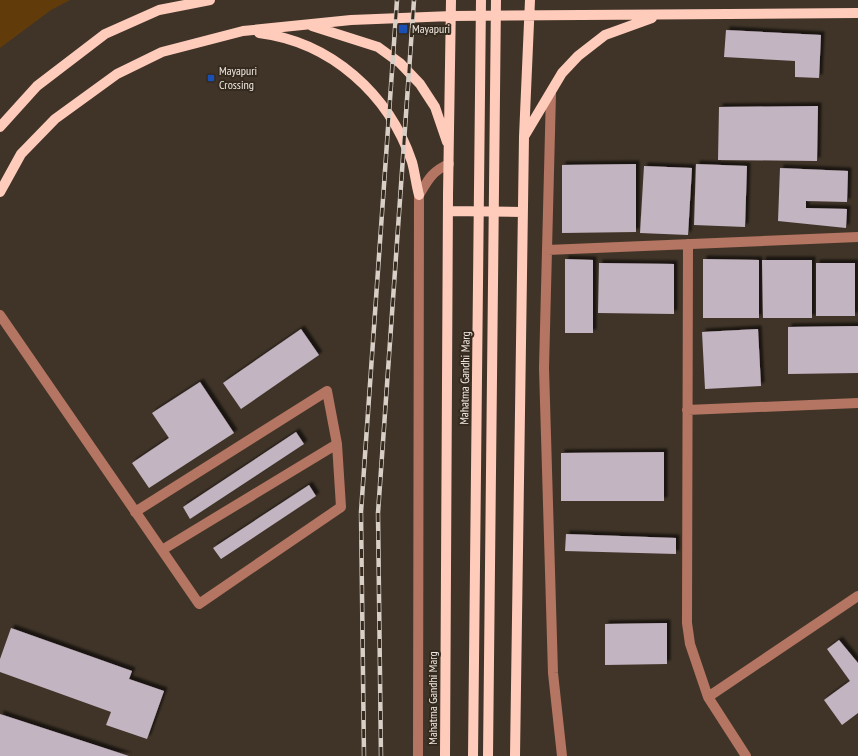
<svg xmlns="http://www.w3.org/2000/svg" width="858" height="756" viewBox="0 0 858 756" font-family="'PT Sans Narrow',sans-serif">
	<defs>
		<filter id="shadow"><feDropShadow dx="3.5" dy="-3.5" stdDeviation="1" flood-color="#0009"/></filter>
	</defs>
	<rect width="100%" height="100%" fill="#403428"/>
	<path fill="#623b0b" d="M0,0H70L51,10L0,48Z"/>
	<path fill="#c3b4c2" filter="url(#shadow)" d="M726,30L821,35L819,78L795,77V61L724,57Z
		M818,106L817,161L718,160L719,107Z
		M636,164V232L562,233V165Z
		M696,164L747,166L745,227L694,225Z
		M644,166L692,168L688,235L640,233Z
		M780,168L848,171L847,202L806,201V208L847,209L846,228L778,221Z
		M565,259L593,260V333H565Z
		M703,259L759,260V318H703Z
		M762,260H812V318H763Z
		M599,263L674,264V314L598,313Z
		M816,263H855V316H816Z
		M858,326V373L788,374V327Z
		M301,329L319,355L241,409L223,383Z
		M758,329L761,386L705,389L702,332Z
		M200,382L234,433L149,488L132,463L169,438L152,413Z
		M296,432L304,444L190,519L183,507Z
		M664,452V501H561V453Z
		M309,485L316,496L221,559L213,548Z
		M566,534L676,538V554L565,551Z
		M667,623V664L605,665V624Z
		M11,628L132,671L129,679L164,691L147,739L106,725L111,712L0,672V659Z
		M839,640L858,663V713L842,725L824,700L850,681L827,649Z
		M0,714L129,756H0Z"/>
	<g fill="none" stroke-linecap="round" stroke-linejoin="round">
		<path stroke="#b47562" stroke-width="10" d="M551,93L544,368L553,673L562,756
			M688,244L687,623L690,644L708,697L858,596
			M547,250L858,237
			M0,315L199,604L341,507L337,444L162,550
			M687,410L858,403
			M135,512L327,391L337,444
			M708,697L746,756
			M418,756L419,195C428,180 432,171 449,164"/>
		<path stroke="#ffcbbb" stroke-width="10" d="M312,26L378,47L400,63L420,84L435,107L447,142
			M259,33C331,42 389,94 412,162C415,173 416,184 419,195
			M0,127L37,86L105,34L159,10L210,0
			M525,135L562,73L578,56L605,35L652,18
			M0,192L21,154L55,119L117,74L162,52L243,31L351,20L452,16L858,13
			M448,211L522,212
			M445,756L448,195L451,0
			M515,756L524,137L530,0"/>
		<g stroke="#d8cfc7" stroke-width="4.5">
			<path id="rail" d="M364,756L361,512L397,0
				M381,756L378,513L414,0"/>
		</g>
		<use href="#rail" stroke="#352a1e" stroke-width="3" stroke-dasharray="9" stroke-linecap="butt"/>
		<path stroke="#ffcbbb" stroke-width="10" d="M473,756L481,0
			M488,756L496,0"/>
	</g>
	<g fill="#1a4fb4" stroke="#352a1e" stroke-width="1.5">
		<rect x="398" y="24" width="10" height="10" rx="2"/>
		<rect x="207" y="74" width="8" height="8" rx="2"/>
	</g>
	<g text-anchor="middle" stroke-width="4" stroke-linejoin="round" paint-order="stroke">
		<g font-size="12" fill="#f0e8e1" stroke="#352a1e" text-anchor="start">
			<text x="412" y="33">Mayapuri</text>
			<text x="219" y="75">Mayapuri<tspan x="219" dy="14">Crossing</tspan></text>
		</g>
		<g font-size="12" fill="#f0e8e1" stroke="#352a1e">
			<text transform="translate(465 378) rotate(-89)" y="4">Mahatma Gandhi Marg</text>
			<text transform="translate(433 698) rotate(-90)" y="4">Mahatma Gandhi Marg</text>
		</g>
	</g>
</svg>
